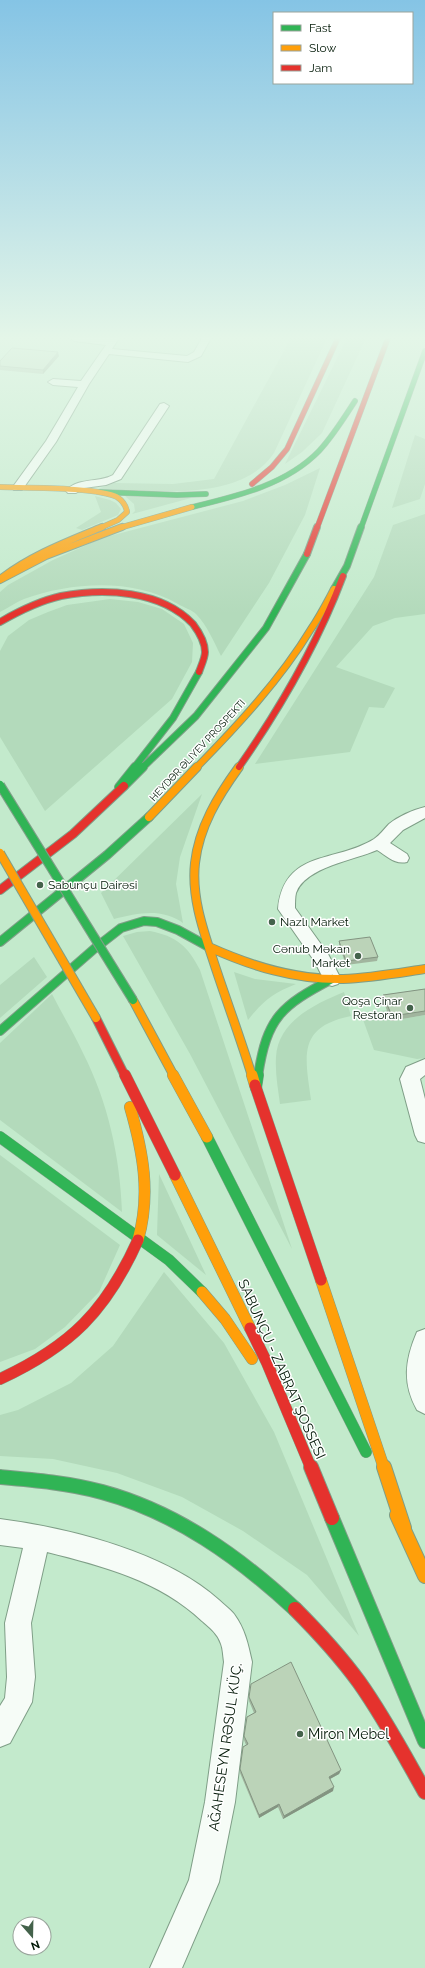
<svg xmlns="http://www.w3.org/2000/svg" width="425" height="1968" viewBox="0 0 425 1968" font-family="Raleway,sans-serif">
	<rect width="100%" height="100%" fill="#c3eacc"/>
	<path fill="#b3dabb" d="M291,338H327L274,453C240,504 151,490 98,489L114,483L173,484L214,479Z
		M347,338H366L322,433L302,452L285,464Z
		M415,435L425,439V484L420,499L392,508Z
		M320,468L305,515L269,583L221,656C214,642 207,625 196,614C192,610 183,607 178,604C133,578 72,582 24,599C16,602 8,608 0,612V592L8,585L53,560L102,538L243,501L285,485Z
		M95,496L110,500L116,503L121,509L118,515L82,530L76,528L101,512Z
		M125,496L191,498L132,514L135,511L134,504Z
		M425,514V614L395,618L373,626L336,667L395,688L384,708L369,707L350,752L255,764L374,577L393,525Z
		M110,599L138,602L162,609L184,624L193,643L192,662L172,699L45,811L0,737V651L8,636L29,620L48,612L67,605Z
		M202,794L180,857L176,884L183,923C161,908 139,913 114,919L101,893Z
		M150,931C176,936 188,946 200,970L292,1249L190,1054L123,936L137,932Z
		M34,957L47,977L0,1018V985Z
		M234,972L255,979L296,984C273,993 263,1001 248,1020Z
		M344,992L351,1016C297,1027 305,1056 311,1100L280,1104C278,1089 275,1073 276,1057C278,1021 315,1004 344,992Z
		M52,994C62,1014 74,1033 83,1053C108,1102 120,1157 122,1212L0,1120V1043Z
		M387,1010L391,1021L425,1015V1058L417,1059L374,1050L361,1014Z
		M0,1155L120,1245L99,1292L65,1327L35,1349L0,1362Z
		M159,1174L206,1275L157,1235Z
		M164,1272L224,1343L274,1432L359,1636L307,1575L243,1531L182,1497L117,1473L53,1459L0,1456V1415L18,1410L71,1383L113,1346Z"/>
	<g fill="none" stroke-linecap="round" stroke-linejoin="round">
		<g stroke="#7f9e87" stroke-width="2">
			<path id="street" d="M70,338H119L112,349L187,356L194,352L202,338H211L201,356L188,362L109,354L89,384L56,442L22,490H14L12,488L46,441L78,387L53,385L48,382L53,379L81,381L106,345L74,341Z
				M164,403L169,406L121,479L106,485L84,488L76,493H68L66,491C77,477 99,483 113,475L160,404Z
				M425,807V818L403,830L390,843L407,854L409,858L407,862C395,865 387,856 377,850C355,860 305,867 296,893C295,897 295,903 295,908L328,954L341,979L338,984L332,986L326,984L315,962L278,909C284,849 336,863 374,839C380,835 384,829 389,824C399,816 413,810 425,807Z
				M425,1059V1075L420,1079L425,1099V1143L418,1141L415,1135L400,1079L406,1067Z
				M425,1329V1414L417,1410C402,1383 405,1360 417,1332Z
				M0,1519C69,1528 166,1552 219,1600C224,1605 230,1609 234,1614C245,1629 248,1644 252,1662L235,1802L219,1882L182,1968H150L189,1880L205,1802L224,1662C223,1656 223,1649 221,1644C218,1634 209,1627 202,1621C160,1581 103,1566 47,1552L31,1623L35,1677L32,1702L10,1743L0,1747V1706L5,1698L7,1677L5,1623L23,1548L0,1545Z"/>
		</g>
		<g stroke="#7f9e87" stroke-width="6">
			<path id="fast-far4" d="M100,492L177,495L206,494
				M192,507C237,496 286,485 319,451C333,436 344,418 355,401
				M361,528L425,351"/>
		</g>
		<g stroke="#7f9e87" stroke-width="8">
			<path id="fast-far3" d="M334,589L347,566L361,527
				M134,768L173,718L199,672
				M142,768L196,716L266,628L307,554"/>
		</g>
		<g stroke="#7f9e87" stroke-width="10">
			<path id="fast-far2" d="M124,786L143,767
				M119,787L135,767
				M0,942L107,855L149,817
				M0,1031L94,949L121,928L144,921L157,922L178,930L209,947
				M258,1076C267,1017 281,1006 332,979"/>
		</g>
		<g stroke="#7f9e87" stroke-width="12">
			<path id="fast-far1" d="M256,1088L258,1075
				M0,1137L169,1260L202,1292
				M207,1137L366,1452"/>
		</g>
		<g stroke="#7f9e87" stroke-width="16">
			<path id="fast" d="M0,1477C34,1480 69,1483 102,1492C176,1512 239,1557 295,1609
				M332,1518L425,1741"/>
		</g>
		<g stroke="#7f9e87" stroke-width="6">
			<path id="slow-far4" d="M0,487C24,488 99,487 117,497C123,501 126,505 127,512L118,520L100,528
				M119,528L192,507"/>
		</g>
		<g stroke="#7f9e87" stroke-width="8">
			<path id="slow-far3" d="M0,579C31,555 66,542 102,527
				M0,580L46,556L122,527
				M196,768C237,726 280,680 311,629C320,616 327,602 334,589
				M238,768L239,767"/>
		</g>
		<g stroke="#7f9e87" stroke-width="10">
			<path id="slow-far2" d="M239,767C218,796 199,827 195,863C191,899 205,935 216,969C228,1005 241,1040 252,1076
				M149,817L197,767
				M209,947C251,966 295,980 343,979C370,978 398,973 425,969
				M133,1000L174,1076"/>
		</g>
		<g stroke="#7f9e87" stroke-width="12">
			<path id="slow-far1" d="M173,1075L207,1137
				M252,1075L255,1085
				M130,1107C143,1152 151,1194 138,1240
				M175,1175L250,1328
				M321,1280L384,1468
				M202,1292L225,1319L252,1359"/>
		</g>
		<g stroke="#7f9e87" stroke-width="16">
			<path id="slow" d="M384,1467L404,1528
				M397,1515L425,1576"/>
		</g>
		<g stroke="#7f9e87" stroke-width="6">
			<path id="jam-far4" d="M252,484L272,467L287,449L338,338
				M317,528L388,338"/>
		</g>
		<g stroke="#7f9e87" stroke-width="8">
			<path id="jam-far3" d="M307,554L317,527
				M0,622C19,611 39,601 61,596C104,588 161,590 193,624C199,632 205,642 205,652C205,658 201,666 199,672
				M239,767C281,707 317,645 343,576"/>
		</g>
		<g stroke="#7f9e87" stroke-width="10">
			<path id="jam-far2" d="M0,890L73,834L124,786
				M96,1018L125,1076"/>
		</g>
		<g stroke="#7f9e87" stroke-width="12">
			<path id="jam-far1" d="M125,1075L175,1175
				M255,1085L321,1280
				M250,1328L267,1363L311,1468
				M0,1379C71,1346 106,1311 138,1240"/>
		</g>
		<g stroke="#7f9e87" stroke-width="16">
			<path id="jam" d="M311,1467L332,1518
				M295,1609C318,1632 340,1656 359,1682C384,1717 404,1755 425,1792"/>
		</g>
		<use href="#street" fill="#f6fcf7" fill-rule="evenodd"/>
		<use href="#fast-far4" stroke="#30b455" stroke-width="5"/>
		<use href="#fast-far3" stroke="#30b455" stroke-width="6"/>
		<use href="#fast-far2" stroke="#30b455" stroke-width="8"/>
		<use href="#fast-far1" stroke="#30b455" stroke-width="11"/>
		<use href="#fast" stroke="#30b455" stroke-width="14"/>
		<use href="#slow-far4" stroke="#ff9f0a" stroke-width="5"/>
		<use href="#slow-far3" stroke="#ff9f0a" stroke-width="6"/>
		<use href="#slow-far2" stroke="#ff9f0a" stroke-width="8"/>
		<use href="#slow-far1" stroke="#ff9f0a" stroke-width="11"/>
		<use href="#slow" stroke="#ff9f0a" stroke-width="14"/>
		<use href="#jam-far4" stroke="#e5322d" stroke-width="5"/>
		<use href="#jam-far3" stroke="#e5322d" stroke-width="6"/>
		<use href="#jam-far2" stroke="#e5322d" stroke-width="8"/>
		<use href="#jam-far1" stroke="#e5322d" stroke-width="11"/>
		<use href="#jam" stroke="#e5322d" stroke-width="14"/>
		<g stroke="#7f9e87" stroke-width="10" stroke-linecap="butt">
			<path id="fast-bridge" d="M0,785L133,1000"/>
		</g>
		<g stroke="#7f9e87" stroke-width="10" stroke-linecap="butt">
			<path id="slow-bridge" d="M0,853L96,1018"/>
		</g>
		<use href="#fast-bridge" stroke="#30b455" stroke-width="8"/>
		<use href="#slow-bridge" stroke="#ff9f0a" stroke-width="8"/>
	</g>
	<path fill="#a1b59e" d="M59,356L43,374L0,370V361Z
		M339,941L378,957L377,961L346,965L339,945Z
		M425,989V1015L391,1021L383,1000V995Z
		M251,1684L341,1770L339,1774L330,1779L333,1791L283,1819L278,1807L259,1818L240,1773L243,1747L246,1745L244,1740L247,1717L254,1713L249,1701Z"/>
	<path fill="#839481" d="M58,352L59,356L43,374V370Z
		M341,1770L339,1774L328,1780L329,1777Z
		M334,1787L333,1791L283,1819L284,1816Z
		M279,1804L278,1807L259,1818V1815Z"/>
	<path fill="#bbd3b8" stroke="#839481" d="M12,348L58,352L43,370L0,366V361Z
		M370,937L378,957L346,961L339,941Z
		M425,989V1011L392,1016L383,995Z
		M291,1662L341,1770L329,1777L334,1787L284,1816L279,1804L259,1815L240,1769L243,1747L248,1744L244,1736L247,1717L256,1712L249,1697L251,1684Z"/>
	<linearGradient id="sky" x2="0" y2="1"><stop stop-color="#85c4e5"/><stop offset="0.55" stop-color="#e4f6e8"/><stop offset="1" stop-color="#e4f6e8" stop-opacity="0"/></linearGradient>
	<rect width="425" height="614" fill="url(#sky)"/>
	<g fill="#44624b" stroke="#fff" stroke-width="1.5">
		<circle cx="40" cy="885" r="4"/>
		<circle cx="272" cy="922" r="4"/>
		<circle cx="358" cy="956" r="4"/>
		<circle cx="410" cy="1008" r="4"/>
		<circle cx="300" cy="1734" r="4"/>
	</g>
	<g text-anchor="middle" stroke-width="3" stroke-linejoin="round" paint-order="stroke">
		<g font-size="10" fill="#001806" stroke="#fff">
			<text transform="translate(197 750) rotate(-47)" y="4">HEYDƏR ƏLIYEV PROSPEKTI</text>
		</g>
		<g font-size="12" fill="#001806" stroke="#fff" text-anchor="start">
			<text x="48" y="889">Sabunçu Dairəsi</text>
			<text x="280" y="926">Nazlı Market</text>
			<text x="350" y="953" text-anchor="end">Cənub Məkan<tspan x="350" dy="14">Market</tspan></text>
			<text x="402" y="1005" text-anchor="end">Qoşa Çinar<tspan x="402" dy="14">Restoran</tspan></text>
		</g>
		<g font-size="14" fill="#001806" stroke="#fff">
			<text transform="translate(282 1369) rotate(66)" y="5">SABUNÇU - ZABRAT ŞOSSESI</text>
			<text transform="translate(225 1747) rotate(-82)" y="5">AĞAHESEYN RƏSUL KÜÇ.</text>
		</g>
		<g font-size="14" fill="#001806" stroke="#fff" text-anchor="start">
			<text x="308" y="1739">Miron Mebel</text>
		</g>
	</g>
	<rect x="273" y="12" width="140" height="72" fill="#ffffff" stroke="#99a39b"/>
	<rect x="281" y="25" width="20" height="6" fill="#30b455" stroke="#99a39b"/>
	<text x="309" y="32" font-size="12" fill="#001806">Fast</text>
	<rect x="281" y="45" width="20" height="6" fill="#ff9f0a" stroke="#99a39b"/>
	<text x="309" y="52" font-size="12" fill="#001806">Slow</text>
	<rect x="281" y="65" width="20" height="6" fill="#e5322d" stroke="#99a39b"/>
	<text x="309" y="72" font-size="12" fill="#001806">Jam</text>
	<g transform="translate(32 1936) rotate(160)"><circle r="19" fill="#ffffff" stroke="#99a39b"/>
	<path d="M0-3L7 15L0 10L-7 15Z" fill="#44624b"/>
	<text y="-6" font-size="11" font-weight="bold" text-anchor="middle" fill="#001806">N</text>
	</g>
</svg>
